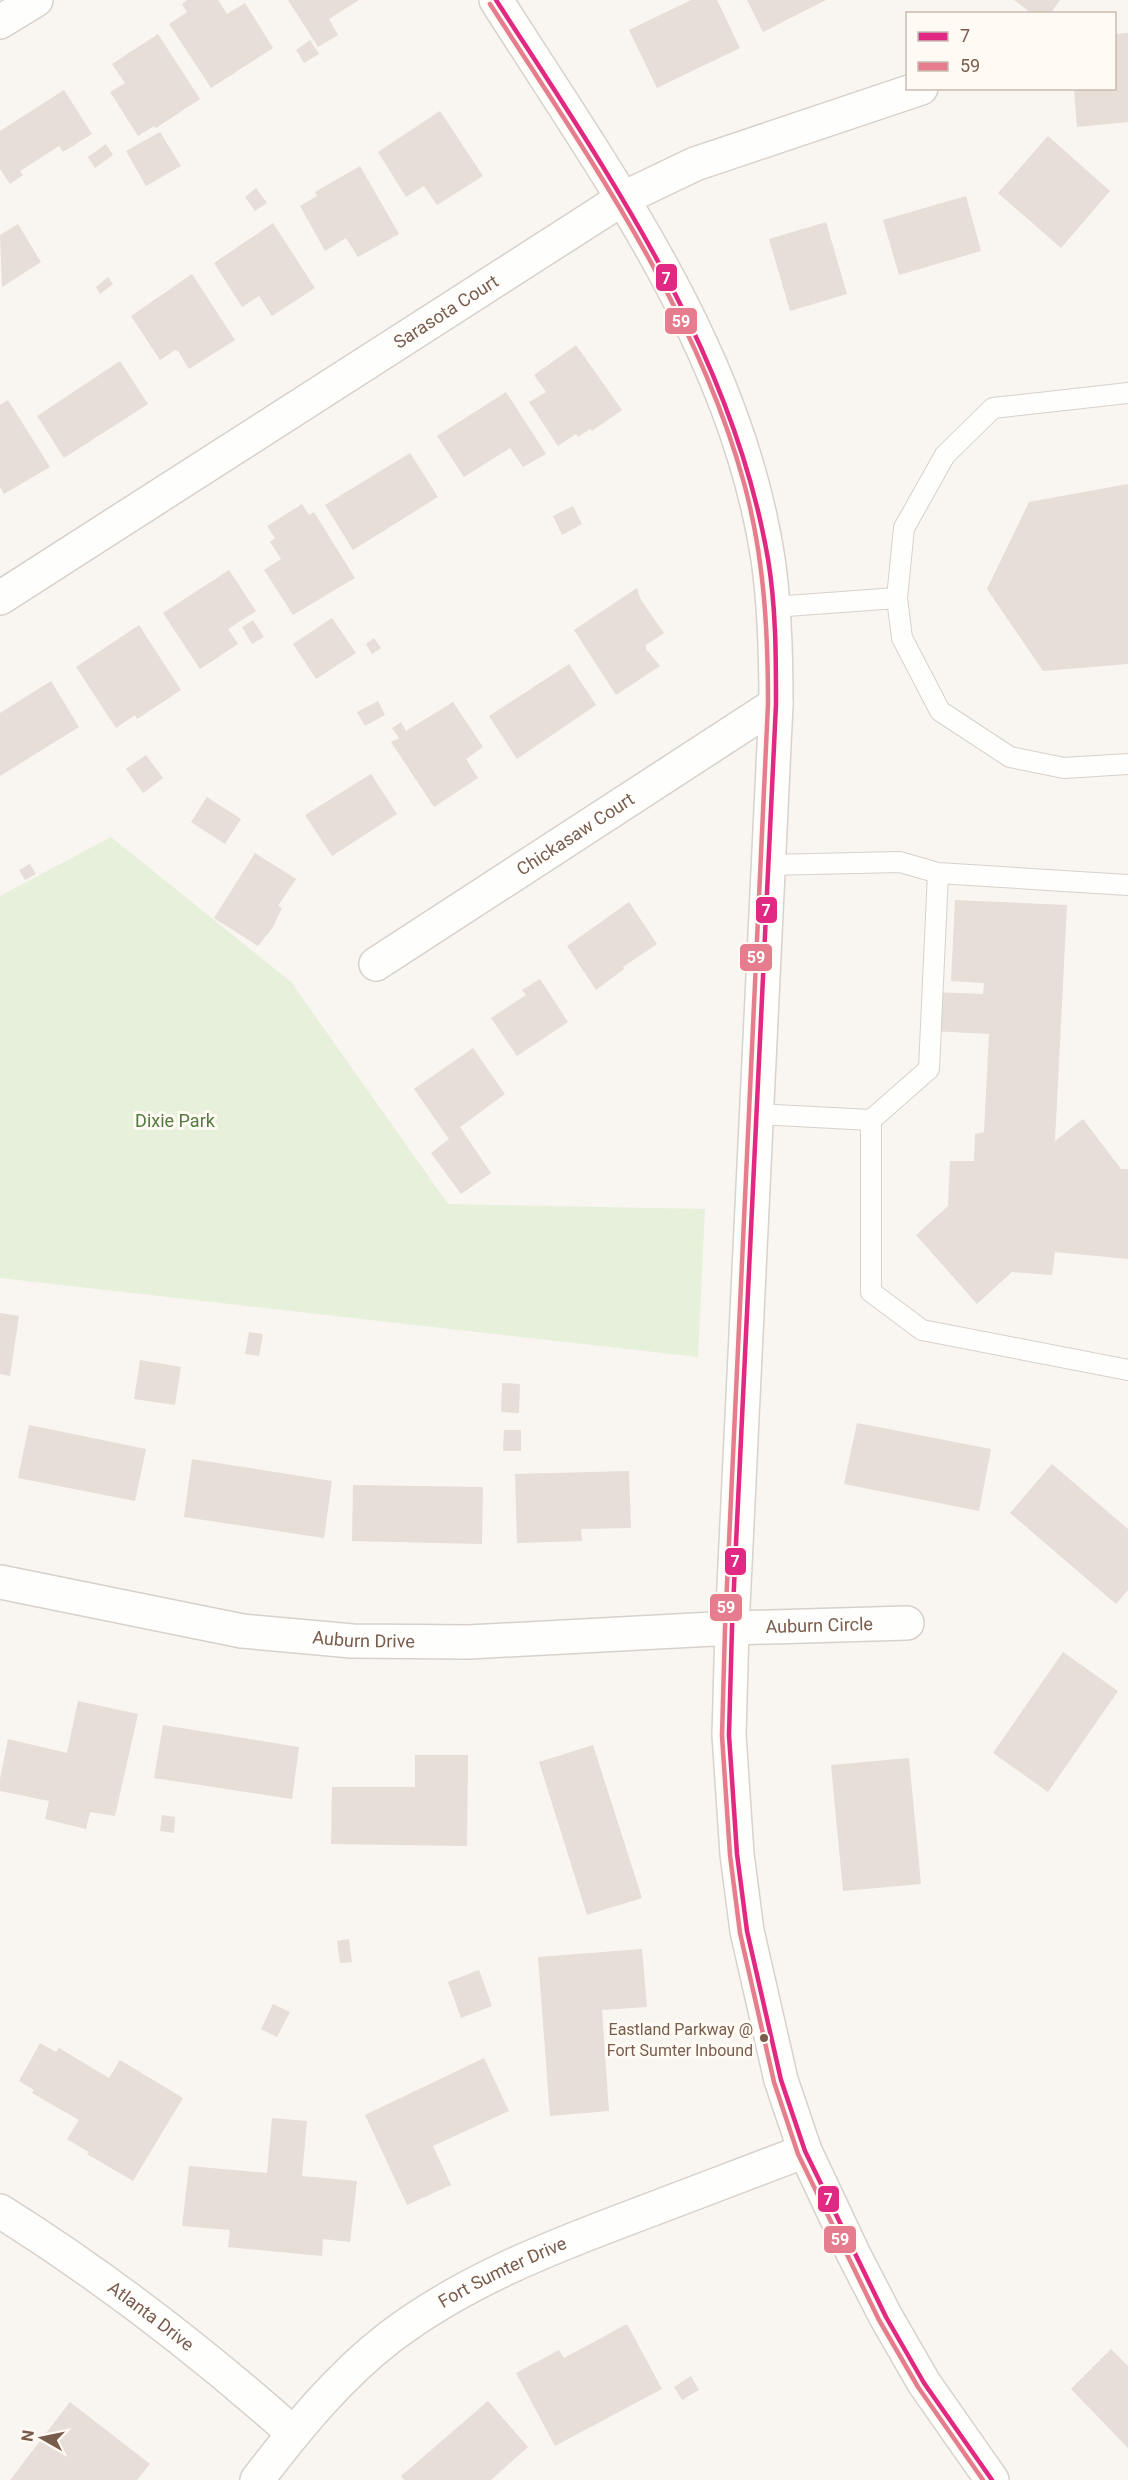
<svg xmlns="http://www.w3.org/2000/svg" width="1128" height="2480" viewBox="0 0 1128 2480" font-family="Roboto,sans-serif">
	<rect width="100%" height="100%" fill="#f9f5f0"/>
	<path fill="#e7f0db" d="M111,837L291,982L448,1204L705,1209L698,1357L0,1278V896Z"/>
	<path fill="#e6ded7" d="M187,0H218L227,14L245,3L273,48L211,88L169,24L187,12L182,4Z
		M288,0H359L329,19L338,35L318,47Z
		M691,0H717L740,48L657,88L629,30Z
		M747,0H826L763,32Z
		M1014,0H1060L1050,14H1032Z
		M1128,33V122L1077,127L1074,88H1114V34Z
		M158,34L200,99L156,128L154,126L138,136L110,92L125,83L112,64Z
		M310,40L319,54L304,63L296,50Z
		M64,90L92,134L63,152L59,146L20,171L23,175L10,184L0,169V131Z
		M440,111L483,176L437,205L424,186L406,197L378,152Z
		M160,132L181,166L146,186L126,151Z
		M1048,136L1110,191L1061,248L998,193Z
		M106,144L113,155L95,168L88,157Z
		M360,166L399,234L358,257L346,238L325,251L300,206L317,196L315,192Z
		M256,188L267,203L255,211L245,197Z
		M966,196L981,251L899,275L883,220Z
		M826,222L847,294L790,311L769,239Z
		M273,223L315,288L272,316L259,296L242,307L214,263Z
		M18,224L41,262L2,287L0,235Z
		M192,274L235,340L189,369L178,351L175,350L160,360L131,316Z
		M108,277L113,284L100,294L96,287Z
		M576,345L622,410L592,431L590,429L578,437L576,434L558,446L529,402L546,392L534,375Z
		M120,361L148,404L64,458L37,416Z
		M506,392L546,454L523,467L510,448L464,477L437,436Z
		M8,400L50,467L4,494L0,487V405Z
		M410,453L438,497L353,550L325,505Z
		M1128,484V664L1043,671L987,589L1029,502Z
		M302,504L309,515L314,512L355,578L293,615L264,570L281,559L270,542L275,538L267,526Z
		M573,506L582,524L562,535L553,516Z
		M229,570L256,611L228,629L238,644L200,669L163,613Z
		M637,588L641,600L664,633L646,645V649L660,666L616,695L574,630Z
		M332,618L356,653L316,679L293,644Z
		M253,620L264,637L252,644L242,627Z
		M139,625L181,690L137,719L135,715L116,728L76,667Z
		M374,638L381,648L372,654L366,644Z
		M569,664L596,705L517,759L489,716Z
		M51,681L79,727L0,776V713Z
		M378,701L385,715L365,726L357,712Z
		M453,702L483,747L466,759L478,778L434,807L391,742L399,738L392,728L401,722L406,731Z
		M146,755L163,778L143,793L126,769Z
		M371,774L397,814L332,856L305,815Z
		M207,797L241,819L225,844L191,822Z
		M255,853L296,879L278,906L282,908L273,927L258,946L214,918Z
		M30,864L36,874L25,880L19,870Z
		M955,900L1067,905L1055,1141L1083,1119L1121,1169H1128V1259L1055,1252L1052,1275L1012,1272L977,1304L916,1235L948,1206L950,1161H974L975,1134L984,1132L989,1034L932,1031L934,992L983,994L984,983L951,981Z
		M629,902L657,944L623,967L624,969L596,990L567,946Z
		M540,979L568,1022L517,1056L491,1018L526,995L522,990Z
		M473,1048L505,1094L460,1127L491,1173L461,1194L431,1153L449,1139L414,1089Z
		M0,1313L19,1316L10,1376L0,1374Z
		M249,1332L263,1334L259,1356L245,1354Z
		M140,1360L181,1367L175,1405L134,1399Z
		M502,1383L520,1384L519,1413L501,1412Z
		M857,1423L991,1449L979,1511L844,1484Z
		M29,1425L146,1449L135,1501L18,1478Z
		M504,1430H521V1451H503Z
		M192,1459L332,1481L324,1538L184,1517Z
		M1052,1464L1128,1529V1590L1116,1604L1010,1513Z
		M629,1471L631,1528L581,1529L582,1541L517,1543L515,1474Z
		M353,1485L483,1487L482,1544L352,1541Z
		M1063,1652L1118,1691L1048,1792L993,1753Z
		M78,1701L138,1714L115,1816L90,1812L86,1829L45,1819L49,1801L0,1791V1779L8,1739L67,1753Z
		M163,1725L299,1747L292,1799L154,1778Z
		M593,1745L642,1898L587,1915L539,1762Z
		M415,1755H468L467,1846L331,1844L332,1787H415Z
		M909,1758L921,1884L843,1891L831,1765Z
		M162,1815L175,1817L174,1833L160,1831Z
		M349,1939L352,1962L340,1963L337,1941Z
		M642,1949L647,2007L602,2010L609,2111L550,2116L538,1957Z
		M479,1970L492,2006L461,2018L448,1982Z
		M273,2004L290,2012L277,2037L261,2029Z
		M40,2043L56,2052L59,2048L109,2078L120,2060L183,2098L133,2181L87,2154L89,2152L67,2139L79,2120L32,2093L34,2090L19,2081Z
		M484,2058L509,2111L433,2146L451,2185L407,2205L365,2115Z
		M272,2118L307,2121L302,2176L357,2181L350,2242L323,2239L322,2256L228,2247L230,2230L182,2226L189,2166L267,2173Z
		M627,2324L662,2389L555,2446L516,2373L559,2350L564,2358Z
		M1111,2349L1128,2366V2448L1071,2389Z
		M691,2376L699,2390L682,2400L674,2387Z
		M488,2401L528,2447L491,2480H404L401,2476Z
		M70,2402L150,2464L137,2480H10Z"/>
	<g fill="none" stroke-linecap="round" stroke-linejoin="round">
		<g stroke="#d7d1cb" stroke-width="22">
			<path id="lane" d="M1128,393L993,408L945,455L904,528L897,598L902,638L940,711L1010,757L1064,768L1128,764
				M773,607L897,598
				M768,865L900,862L938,873L1128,885
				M756,1114L871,1120L929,1069L938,873
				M871,1120V1292L922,1330L1128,1370"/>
		</g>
		<g stroke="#d7d1cb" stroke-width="36">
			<g id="street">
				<path d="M0,22L36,0"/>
				<path id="s1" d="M0,598L622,199L695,164L921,88"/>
				<path id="s2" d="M376,964L776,704"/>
				<path id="s3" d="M0,1582L242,1631L352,1641L469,1642L732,1628L907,1623"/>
				<path id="s4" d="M0,2211C105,2277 201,2351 293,2433"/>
				<path id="s5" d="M257,2480C297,2428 338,2377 390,2337C464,2281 549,2248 634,2216C691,2194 748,2173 805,2151"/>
			</g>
		</g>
		<g stroke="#d9d2cb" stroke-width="36">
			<path id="secondary" d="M496,0C607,175 736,349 768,559C775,607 776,655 776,704L732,1628L729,1735L737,1854L747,1931L781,2080L805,2151L853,2253L886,2317L924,2383L992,2480"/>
		</g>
		<use href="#lane" stroke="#fefefd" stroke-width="20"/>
		<use href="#street" stroke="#fefefd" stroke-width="33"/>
		<use href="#secondary" stroke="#fefefd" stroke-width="33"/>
		<g stroke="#fffaf3" stroke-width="9">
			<path id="bus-1" d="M496,0C609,175 732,350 768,559C776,607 776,656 776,704L732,1628L729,1735L737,1854L747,1931L781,2080L805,2151L886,2317L924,2383L992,2480"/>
		</g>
		<g stroke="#fffaf3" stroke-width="9">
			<path id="bus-2" d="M490,4C587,155 696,308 744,483C764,556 768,629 768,704L725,1628L722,1736L730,1855L740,1933L774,2082L798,2154L879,2320L918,2387L983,2480"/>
		</g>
		<use href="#bus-1" stroke="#e12882" stroke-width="4.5"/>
		<use href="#bus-2" stroke="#e67d8f" stroke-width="4.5"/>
	</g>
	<circle fill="#7a5c4d" stroke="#fffaf3" stroke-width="2" cx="764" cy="2038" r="5"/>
	<g text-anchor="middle" stroke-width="6" stroke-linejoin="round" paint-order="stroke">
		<g font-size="16" fill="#7a5c4d" stroke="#fffaf3" text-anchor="end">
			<text x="753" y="2035">Eastland Parkway @<tspan x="753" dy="21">Fort Sumter Inbound</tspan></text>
		</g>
		<g font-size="18" fill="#7a5c4d" stroke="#fffaf3">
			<text dy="6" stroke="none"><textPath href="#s1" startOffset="530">Sarasota Court</textPath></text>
			<text dy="6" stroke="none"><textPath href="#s2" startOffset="238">Chickasaw Court</textPath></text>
			<text dy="6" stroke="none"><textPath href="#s3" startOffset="825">Auburn Circle</textPath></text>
			<text dy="6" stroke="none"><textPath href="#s3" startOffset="369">Auburn Drive</textPath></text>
			<text dy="6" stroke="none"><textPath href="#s5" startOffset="326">Fort Sumter Drive</textPath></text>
			<text dy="6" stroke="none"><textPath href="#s4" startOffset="184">Atlanta Drive</textPath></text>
		</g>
		<g font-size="18" fill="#537a41" stroke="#fffaf3">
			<text x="175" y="1127">Dixie Park</text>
		</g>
	</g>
	<g stroke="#fffaf3" stroke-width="2">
		<rect x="655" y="263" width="23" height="29" rx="6" fill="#e12882"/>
		<rect x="664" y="307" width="34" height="28" rx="6" fill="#e67d8f"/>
		<rect x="755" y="896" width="23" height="28" rx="6" fill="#e12882"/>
		<rect x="739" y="943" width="34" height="29" rx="6" fill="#e67d8f"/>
		<rect x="724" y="1547" width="23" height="29" rx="6" fill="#e12882"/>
		<rect x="709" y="1593" width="34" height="29" rx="6" fill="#e67d8f"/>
		<rect x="817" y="2185" width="23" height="28" rx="6" fill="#e12882"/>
		<rect x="823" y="2225" width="34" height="29" rx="6" fill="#e67d8f"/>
	</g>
	<g font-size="16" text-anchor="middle" font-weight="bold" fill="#fff">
		<text x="666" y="284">7</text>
		<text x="681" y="327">59</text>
		<text x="766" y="916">7</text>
		<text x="756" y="963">59</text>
		<text x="735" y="1567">7</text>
		<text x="726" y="1613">59</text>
		<text x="828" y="2205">7</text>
		<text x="840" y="2245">59</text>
	</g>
	<rect x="906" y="12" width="210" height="78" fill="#fffaf3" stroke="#cabbb1" stroke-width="1.5"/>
	<rect x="918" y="32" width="30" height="9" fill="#e12882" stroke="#cabbb1" stroke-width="1.5"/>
	<text x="960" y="42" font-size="18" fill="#7a5c4d">7</text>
	<rect x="918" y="62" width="30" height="9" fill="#e67d8f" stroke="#cabbb1" stroke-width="1.5"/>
	<text x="960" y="72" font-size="18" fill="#7a5c4d">59</text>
	<g transform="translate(42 2438) rotate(279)" stroke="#fffaf3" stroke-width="4.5" paint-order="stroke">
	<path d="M0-4.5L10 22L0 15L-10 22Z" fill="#7a5c4d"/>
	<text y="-9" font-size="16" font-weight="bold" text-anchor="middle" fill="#7a5c4d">N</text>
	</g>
</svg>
